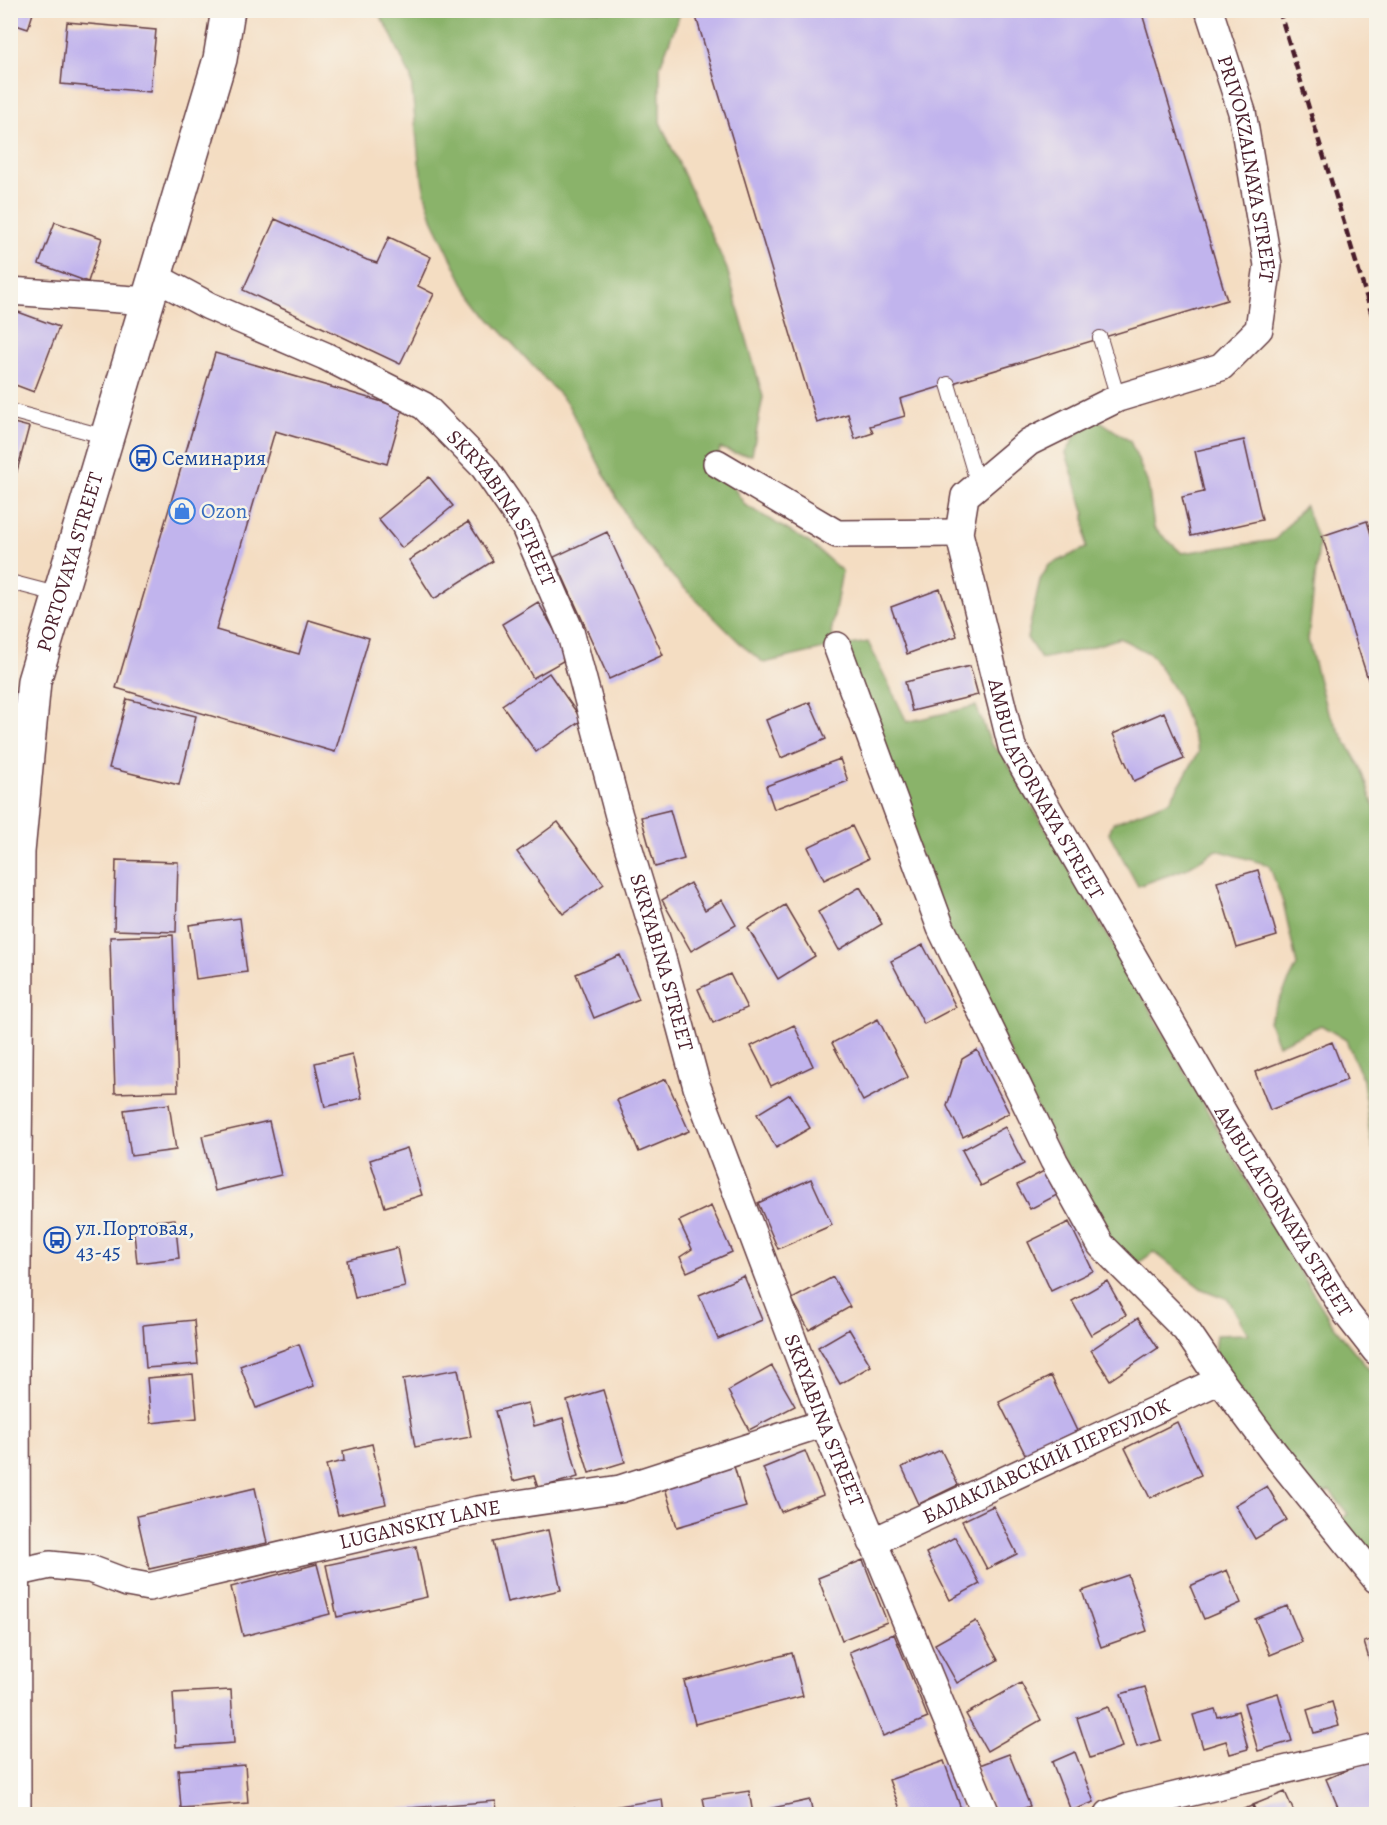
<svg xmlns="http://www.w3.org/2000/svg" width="1387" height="1825" viewBox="0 0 1387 1825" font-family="Alegreya,serif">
	<rect width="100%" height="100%" fill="#f7f3e8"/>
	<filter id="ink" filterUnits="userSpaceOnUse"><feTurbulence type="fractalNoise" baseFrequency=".0167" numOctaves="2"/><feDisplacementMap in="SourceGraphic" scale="12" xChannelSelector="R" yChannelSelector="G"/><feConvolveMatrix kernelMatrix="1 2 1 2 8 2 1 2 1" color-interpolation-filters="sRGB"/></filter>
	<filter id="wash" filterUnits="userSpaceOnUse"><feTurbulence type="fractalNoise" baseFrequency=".008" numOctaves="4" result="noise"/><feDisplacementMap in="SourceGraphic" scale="24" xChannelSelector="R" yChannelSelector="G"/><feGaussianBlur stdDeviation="1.35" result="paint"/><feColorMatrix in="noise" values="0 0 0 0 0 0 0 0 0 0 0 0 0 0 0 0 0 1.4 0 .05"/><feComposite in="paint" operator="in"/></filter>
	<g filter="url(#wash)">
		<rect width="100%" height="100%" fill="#f4ddc2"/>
		<path fill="#8ab36a" stroke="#6a694a" stroke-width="1.5" d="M377,11H681L660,66V122L727,269L763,397L752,455L734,453L720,448L717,463L745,505L810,543L842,571L831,633L837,646L764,663L743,646L674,578L631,525L567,403L490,319L465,286L433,221L425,194L419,162L411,78L389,30Z
			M1088,413L1130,441L1148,484L1154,528L1182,553L1275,540L1305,505L1319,544L1308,640L1326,708L1361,768L1376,812V1161L1370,1137L1363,1080L1346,1040L1321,1025L1278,1045L1269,1021L1297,965L1283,902L1269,865L1217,850L1185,869L1138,886L1109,833L1113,823L1170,801L1199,752L1177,694L1152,655L1120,638L1082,650L1041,659L1027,638L1040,580L1049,565L1086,548L1085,514L1066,453Z
			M868,642L907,722L976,706L991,744L1003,755L1131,976L1285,1248L1333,1325L1376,1378V1569L1337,1522L1348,1514L1330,1491L1316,1497L1213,1362L1216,1335L1248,1334L1228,1299L1202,1289L1154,1252L1131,1268L1105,1243L947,927L844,646Z"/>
		<g id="blocks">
			<path fill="#c1b4ed" d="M10,10H34L28,29L10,23Z
				M694,10H1141L1227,300L900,399L905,416L870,426L873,433L855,439L848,414L817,423Z
				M67,22L156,30L150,92L61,84Z
				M275,219L367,260L377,263L389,237L431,257L418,286L434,294L400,364L243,290Z
				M55,222L102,238L88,282L39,264Z
				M10,309L59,327L34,392L10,383Z
				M215,353L403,408L387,464L275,431L216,630L299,654L309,620L369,638L335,752L116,688Z
				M10,422L29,427L11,493H10Z
				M1244,440L1262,520L1191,536L1182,497L1204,492L1195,451Z
				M429,477L453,506L402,548L378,519Z
				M1367,521L1376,551V704L1322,536Z
				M468,522L493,561L434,599L409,560Z
				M607,532L663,655L609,679L554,557Z
				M940,589L957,636L907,654L891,607Z
				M538,602L570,657L533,678L502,624Z
				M970,666L978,695L912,711L905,682Z
				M549,673L582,720L536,752L502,705Z
				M127,699L196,716L179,785L109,768Z
				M810,702L826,739L781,758L766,720Z
				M1164,712L1184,759L1134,781L1113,734Z
				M840,759L848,781L774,809L766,786Z
				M670,810L684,859L655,867L641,817Z
				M558,822L604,884L563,914L517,852Z
				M852,826L868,859L824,880L808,847Z
				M116,860L178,862L176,932L114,930Z
				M1258,870L1277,936L1237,948L1217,882Z
				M690,883L705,910L722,900L736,925L691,951L662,900Z
				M860,887L882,924L839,950L818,912Z
				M785,905L815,956L778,979L748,928Z
				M240,918L247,972L196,979L189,925Z
				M173,935L178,1091L115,1093L110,937Z
				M923,945L956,1007L924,1024L891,961Z
				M620,955L639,999L594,1018L576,974Z
				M730,974L747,1008L713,1023L698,989Z
				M878,1019L908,1077L863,1101L832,1043Z
				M794,1025L813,1066L771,1086L751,1046Z
				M1332,1042L1347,1080L1270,1110L1255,1072Z
				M977,1050L1009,1113L963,1137L947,1106L962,1059Z
				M352,1054L362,1098L325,1107L315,1063Z
				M666,1079L689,1131L639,1152L617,1100Z
				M790,1094L810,1128L776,1148L757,1114Z
				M169,1104L176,1150L131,1156L124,1110Z
				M269,1121L281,1175L215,1191L202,1136Z
				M1005,1127L1024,1164L981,1186L962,1150Z
				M407,1148L422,1195L385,1207L370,1160Z
				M1044,1171L1057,1195L1030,1209L1017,1185Z
				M811,1179L832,1225L778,1249L758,1203Z
				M711,1206L732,1252L687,1272L680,1257L692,1249L679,1221Z
				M175,1219L179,1258L137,1263L133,1223Z
				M1069,1222L1093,1271L1051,1291L1028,1242Z
				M397,1248L405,1287L355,1298L347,1260Z
				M744,1276L762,1320L718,1339L699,1295Z
				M833,1277L850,1307L809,1330L792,1299Z
				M1107,1281L1126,1315L1091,1335L1072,1301Z
				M1138,1318L1158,1348L1110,1380L1091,1350Z
				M194,1320L198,1364L146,1368L143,1325Z
				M849,1329L871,1366L840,1384L818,1347Z
				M299,1344L314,1386L256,1408L240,1366Z
				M772,1366L795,1406L749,1430L728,1391Z
				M458,1369L471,1437L415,1447L403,1379Z
				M193,1374L197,1418L151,1423L147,1378Z
				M1051,1376L1077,1431L1026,1456L999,1402Z
				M603,1390L625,1462L589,1473L567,1401Z
				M528,1403L534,1426L563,1418L578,1477L538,1488L534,1476L513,1481L495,1411Z
				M1177,1422L1201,1475L1150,1498L1125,1448Z
				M372,1444L386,1504L338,1515L326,1465L344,1461L343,1451Z
				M941,1450L958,1485L919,1504L902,1467Z
				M805,1451L823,1495L781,1512L763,1468Z
				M734,1466L746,1507L677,1527L665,1488Z
				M1267,1486L1287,1520L1255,1539L1235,1505Z
				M255,1488L267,1543L149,1569L137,1516Z
				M993,1506L1017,1554L987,1569L962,1521Z
				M548,1530L561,1590L507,1602L493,1542Z
				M955,1537L980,1584L950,1600L926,1553Z
				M416,1546L427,1597L337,1617L326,1565Z
				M863,1560L887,1622L842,1640L818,1578Z
				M317,1564L330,1614L243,1636L231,1587Z
				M1227,1570L1241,1603L1204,1619L1190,1586Z
				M1128,1575L1147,1631L1101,1647L1082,1591Z
				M1287,1606L1302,1642L1270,1655L1255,1619Z
				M976,1621L998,1660L957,1683L935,1644Z
				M894,1634L928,1718L883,1736L849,1652Z
				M1376,1639V1682L1364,1642Z
				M792,1653L803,1696L695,1724L684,1681Z
				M1021,1683L1041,1720L987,1751L966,1714Z
				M1145,1687L1161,1740L1137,1747L1121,1694Z
				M231,1690L234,1743L176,1747L173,1693Z
				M1278,1693L1292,1741L1258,1751L1244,1703Z
				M1332,1702L1339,1726L1314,1733L1307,1710Z
				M1108,1707L1122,1747L1090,1758L1077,1718Z
				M1215,1709L1218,1717L1238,1711L1248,1749L1230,1754L1226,1741L1203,1748L1193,1715Z
				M1075,1752L1094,1802L1071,1811L1052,1762Z
				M1009,1754L1030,1806L1009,1814H995L977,1766Z
				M1375,1758L1376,1763V1807L1360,1814H1341L1326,1779Z
				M944,1761L961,1809L945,1814H902L889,1780Z
				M245,1765L248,1803L181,1808L178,1770Z
				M749,1791L753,1814H706L703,1798Z
				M1285,1792L1295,1814H1257L1253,1805Z
				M662,1799L664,1814H613L612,1807Z
				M810,1800L813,1814H769L768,1809Z
				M496,1801L497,1814H399L398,1809Z
				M1252,1806L1255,1814H1230Z
				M574,1808V1814H536V1813Z"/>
		</g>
	</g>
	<g filter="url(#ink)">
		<use href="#blocks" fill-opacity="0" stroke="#643c42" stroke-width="1.5"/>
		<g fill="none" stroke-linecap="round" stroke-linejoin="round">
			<g stroke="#643c42" stroke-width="16">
				<path id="lane" d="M1100,338L1118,398
					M948,384L978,485
					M10,411L107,437
					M10,582L60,595"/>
			</g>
			<g stroke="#643c42" stroke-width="30">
				<g id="street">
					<path id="s1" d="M1209,10L1242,112L1268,265L1259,329L1221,367L1118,398L1029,442L965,496L959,533L1012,747L1228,1121L1347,1314L1376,1351"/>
					<path id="s2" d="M155,277L209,306L325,356L424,406L484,467L525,527L570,631L619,816L662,958L697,1087L824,1423L986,1814"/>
					<path d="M10,291L148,301"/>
					<path d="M717,463L837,534L959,533"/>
					<path d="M837,646L941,928L1054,1161L1101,1245L1186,1330L1220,1380L1275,1454L1376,1579"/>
					<path id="s3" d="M872,1542L1220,1380"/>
					<path id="s4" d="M14,1573L50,1565L90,1569L127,1583L149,1587L477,1510L620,1489L824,1423"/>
					<path d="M1109,1814L1129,1807L1376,1748"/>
				</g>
			</g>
			<g stroke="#643c42" stroke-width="36">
				<g id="primary">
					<path id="s5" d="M14,1814L13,1362L18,852L34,681L220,59L228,10"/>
				</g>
			</g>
			<use href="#lane" stroke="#fff" stroke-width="14"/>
			<use href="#street" stroke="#fff" stroke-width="27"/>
			<use href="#primary" stroke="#fff" stroke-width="33"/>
			<path stroke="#4a1f2b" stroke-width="4.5" stroke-dasharray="9 4.5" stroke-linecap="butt" d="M1279,10L1376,328"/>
		</g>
	</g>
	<defs>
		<g id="bus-ring" transform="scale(1.35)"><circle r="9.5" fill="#f7f3e8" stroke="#1a4fb4" stroke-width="1.5"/><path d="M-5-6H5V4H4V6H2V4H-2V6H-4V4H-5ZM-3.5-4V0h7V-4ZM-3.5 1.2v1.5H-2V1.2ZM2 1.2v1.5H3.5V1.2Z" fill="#1a4fb4"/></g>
		<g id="shop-ring" transform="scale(1.35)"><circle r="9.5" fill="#f7f3e8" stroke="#3f7fe0" stroke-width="1.5"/><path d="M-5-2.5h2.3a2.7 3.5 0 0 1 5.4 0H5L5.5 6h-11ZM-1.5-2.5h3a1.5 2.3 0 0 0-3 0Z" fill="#3f7fe0"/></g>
	</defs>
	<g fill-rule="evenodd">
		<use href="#bus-ring" x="143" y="458"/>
		<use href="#shop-ring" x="182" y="511"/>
		<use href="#bus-ring" x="57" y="1240"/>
	</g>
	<g text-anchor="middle" stroke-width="5" stroke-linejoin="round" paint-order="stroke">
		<g font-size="21" fill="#4a1f2b" stroke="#f7f3e8">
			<text dy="7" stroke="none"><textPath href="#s1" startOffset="164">PRIVOKZALNAYA STREET</textPath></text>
			<text dy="7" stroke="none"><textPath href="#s2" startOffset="428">SKRYABINA STREET</textPath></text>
			<text dy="7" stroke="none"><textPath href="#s5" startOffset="1258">PORTOVAYA STREET</textPath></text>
			<text dy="7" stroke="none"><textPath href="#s1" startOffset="981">AMBULATORNAYA STREET</textPath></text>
			<text dy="7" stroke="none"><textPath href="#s2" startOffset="914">SKRYABINA STREET</textPath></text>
			<text dy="7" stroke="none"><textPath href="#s1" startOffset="1467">AMBULATORNAYA STREET</textPath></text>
			<text dy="7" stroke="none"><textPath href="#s2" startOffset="1400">SKRYABINA STREET</textPath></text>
			<text dy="7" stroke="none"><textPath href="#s3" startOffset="192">БАЛАКЛАВСКИЙ ПЕРЕУЛОК</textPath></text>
			<text dy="7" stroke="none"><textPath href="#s4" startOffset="417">LUGANSKIY LANE</textPath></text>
		</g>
		<g font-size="21" fill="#164399" stroke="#f7f3e8" text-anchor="start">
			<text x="162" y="465">Семинария</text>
			<text x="76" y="1235">ул.Портовая,<tspan x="76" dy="24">43-45</tspan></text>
		</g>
		<g font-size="21" fill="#366cbe" stroke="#f7f3e8" text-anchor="start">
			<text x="201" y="518">Ozon</text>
		</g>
	</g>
	<rect width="1387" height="1825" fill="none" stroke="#f7f3e8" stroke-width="36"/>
</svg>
